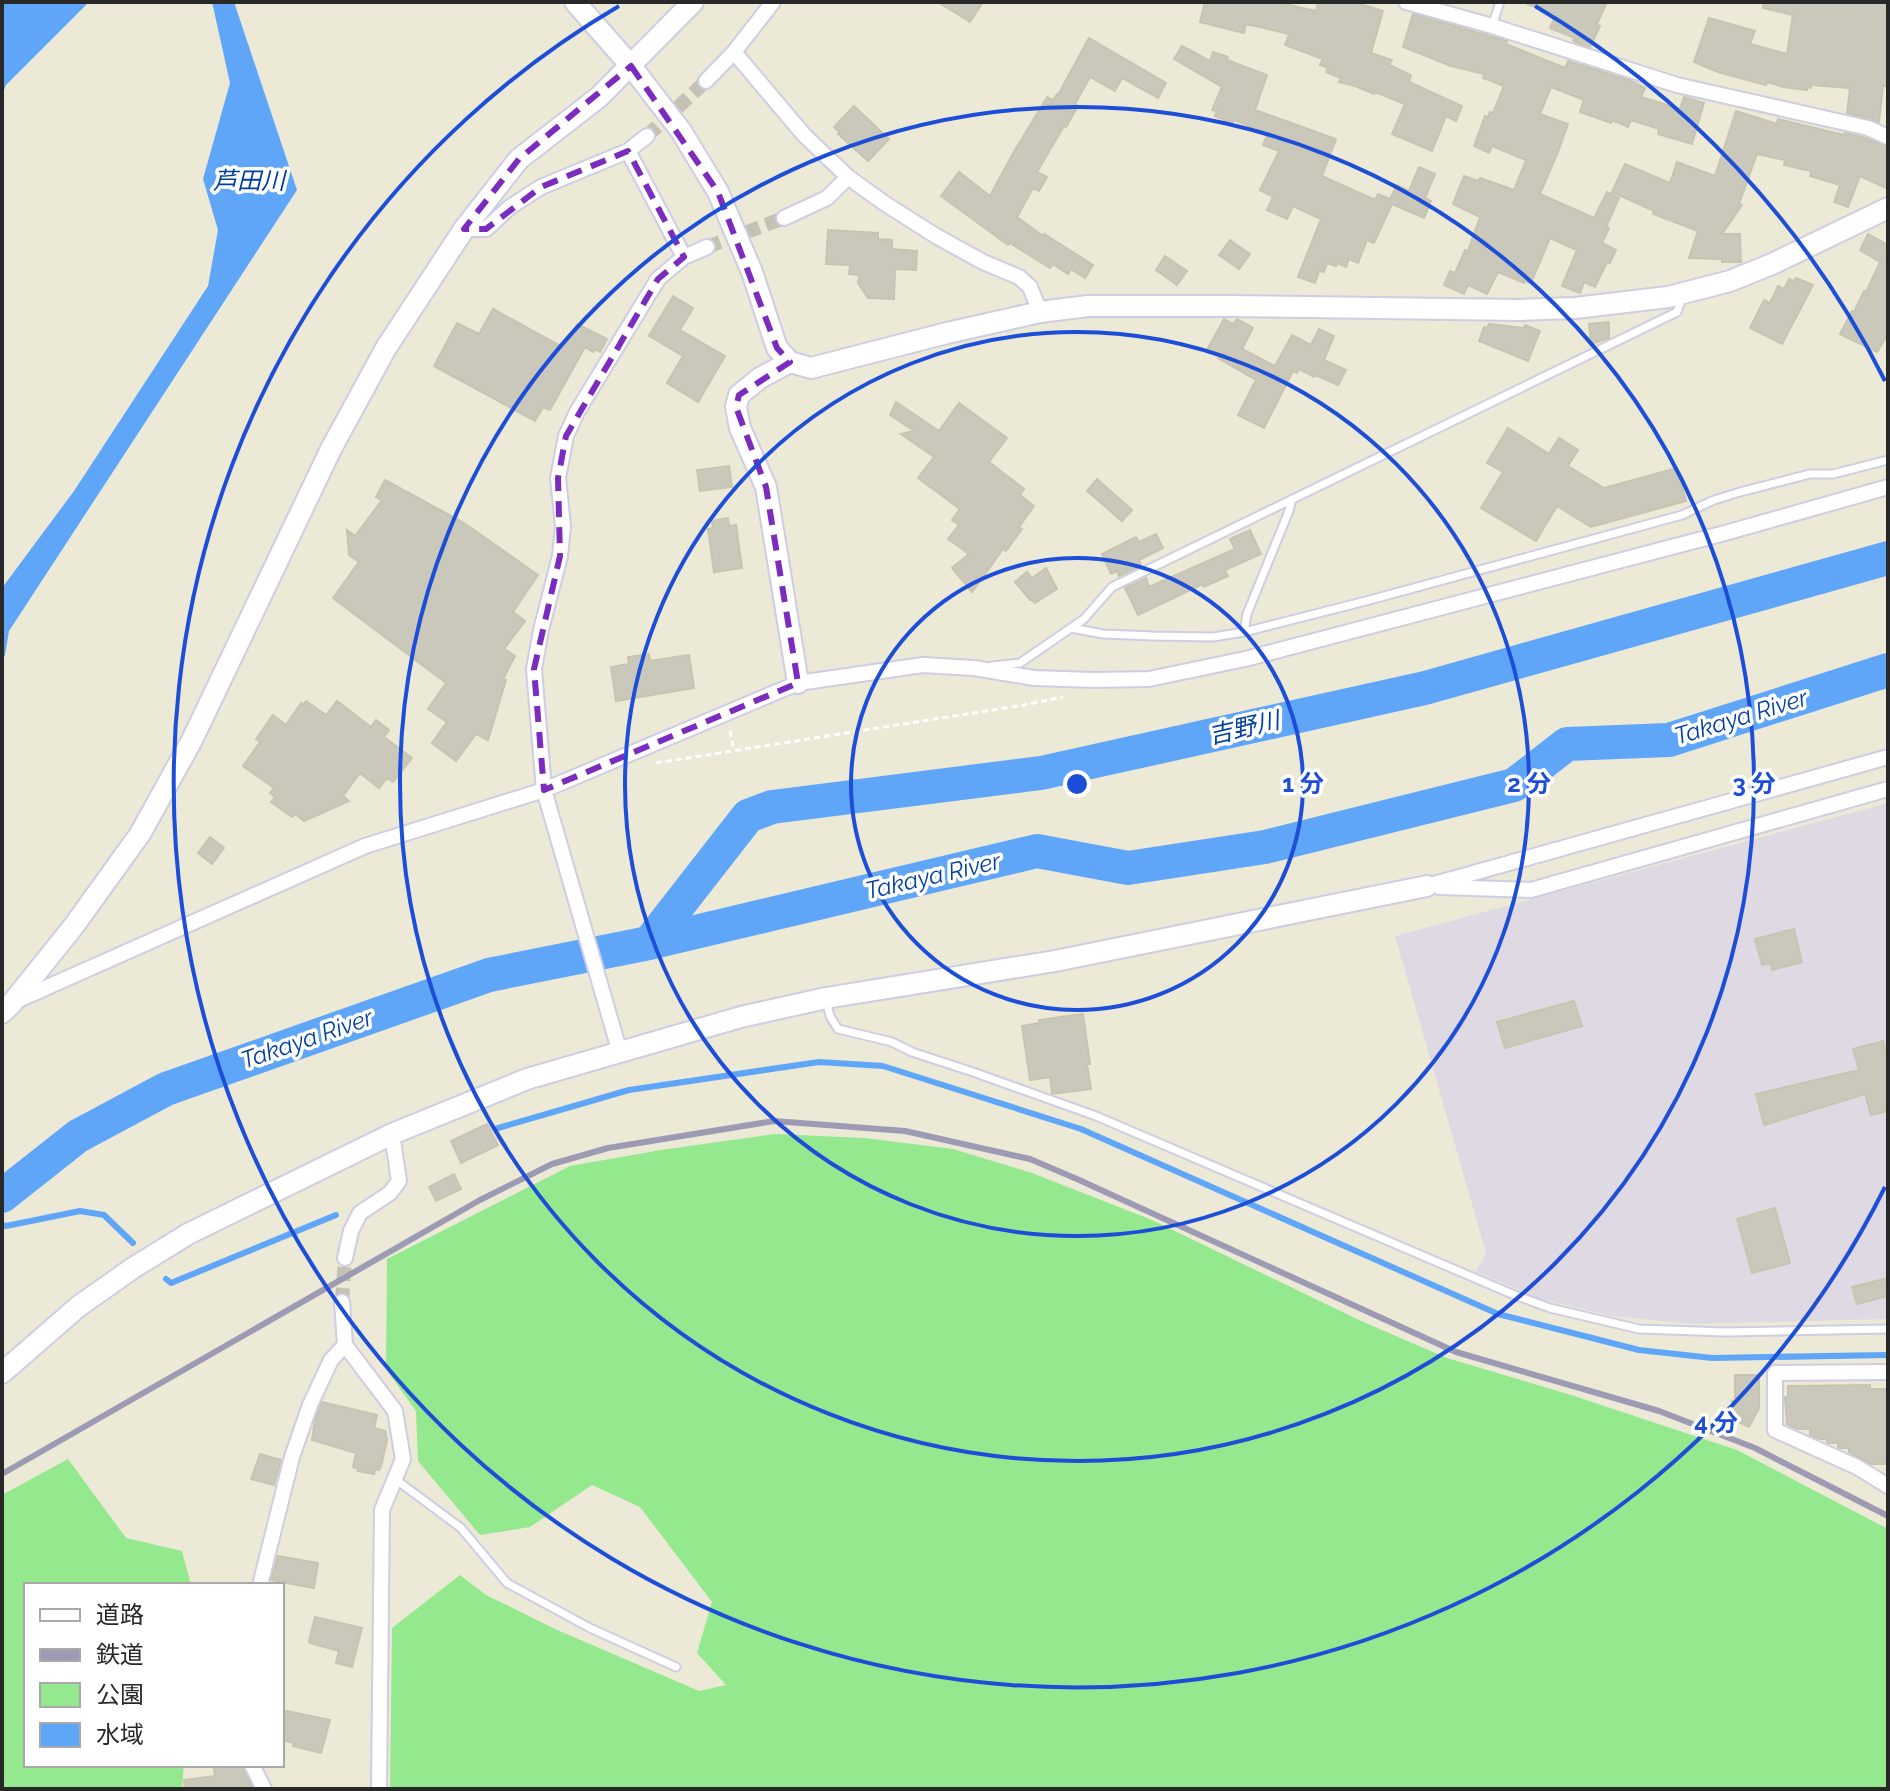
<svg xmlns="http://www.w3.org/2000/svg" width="1890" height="1791" viewBox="0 0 1890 1791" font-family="Raleway,'Noto Sans JP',sans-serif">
	<rect width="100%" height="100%" fill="#ece9d7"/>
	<path fill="#dfd9e3" d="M1888,803V1319L1690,1324L1612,1316L1541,1299L1476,1272L1486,1253L1395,936Z"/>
	<path fill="#94e88e" d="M775,1134L864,1138L953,1149L1032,1173L1152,1220L1361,1321L1447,1358L1571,1395L1737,1450L1888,1529V1789H390L392,1628L460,1575L486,1595L555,1629L699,1691L726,1685L697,1653L712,1602L640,1507L592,1485L530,1527L480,1535L418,1461L416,1411L386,1369L387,1259L570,1166L661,1150Z
		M68,1459L126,1538L182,1551L191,1585H26V1765H184L182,1789H2V1495Z"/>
	<path fill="#5fa6f9" d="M2,2H89L6,85L2,95Z
		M212,2H234L297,190L9,631L5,655L2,661V588L74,491L208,286L218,230L203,179L230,83Z"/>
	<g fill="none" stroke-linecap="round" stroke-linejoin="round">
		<path stroke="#5fa6f9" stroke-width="6" d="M498,1128L629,1090L819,1062L883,1066L1081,1129L1498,1314L1639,1350L1712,1358L1888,1355
			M2,1225L6,1226L80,1211L104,1215L133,1243
			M166,1279L171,1283L336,1215"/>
		<path stroke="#5fa6f9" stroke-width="34" d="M649,943L748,816L772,807L1041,773L1425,688L1888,558
			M2,1196L78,1136L166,1089L489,975L649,943L1037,851L1128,868L1265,847L1514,785L1567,744L1669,740L1888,670"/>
	</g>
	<path fill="#cac8ba" stroke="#c7c5b1" stroke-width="2" d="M938,2H983L970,22Z
		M1205,2H1276L1316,11L1318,2H1354L1383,11L1371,53L1392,60L1389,65L1411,75L1409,82L1462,106L1456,121L1446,116L1432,151L1392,134L1405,104L1375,92L1374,94L1355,86L1339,82L1341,78L1326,72L1328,68L1320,65L1323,59L1285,45L1289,34L1246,24L1244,33L1200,22Z
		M1527,2H1607L1597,24L1600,26L1590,47L1575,42L1573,40L1574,38L1550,28L1556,14L1527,4Z
		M1764,2H1888V86H1883L1879,122L1847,113L1850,88L1811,85V88L1807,87V90L1783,87L1767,82L1766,85L1718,72L1694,62L1709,18L1755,31L1750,44L1787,54L1793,15L1763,8Z
		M1413,14L1507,41L1506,44L1565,68L1568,61L1629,80L1645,88L1641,97L1680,109L1684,97L1704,103L1692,144L1658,134L1659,129L1631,120L1628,127L1612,120L1611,123L1580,112L1584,100L1551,87L1540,114L1568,124L1558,152L1540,194L1594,218L1607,192L1619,198L1606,227L1609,228L1602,243L1616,250L1610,263L1607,262L1595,287L1584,282L1580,293L1562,286L1577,250L1550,238L1531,283L1525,281L1524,283L1498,272L1487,294L1468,285L1464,294L1444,285L1450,271L1455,273L1465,250L1468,251L1480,217L1453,204L1464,176L1478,181L1480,178L1514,190L1526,160L1492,146L1489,153L1474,146L1485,116L1488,117L1490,112L1493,113L1504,86L1483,78L1484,74L1451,66L1403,47Z
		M1089,38L1166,83L1158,98L1122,78L1115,91L1090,77L1075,104L1078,106L1066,127L1064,126L1037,172L1047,177L1039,191L1033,188L1017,217L1043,236L1044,234L1093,265L1085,278L1071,269L1068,274L1053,264L1050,268L1010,243L1008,245L941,196L959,172L990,196L1012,155L1047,97L1053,100L1057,94L1058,95Z
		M1182,46L1210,61L1213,52L1228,57L1227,60L1267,75L1255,110L1336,139L1322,176L1375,200L1378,194L1390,199L1397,185L1409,191L1419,167L1435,174L1425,198L1431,201L1424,218L1392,204L1374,243L1367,240L1358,263L1349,259L1346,267L1337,263L1336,266L1327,263L1324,272L1319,271L1315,283L1298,277L1321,219L1293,206L1287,219L1267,210L1273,197L1260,190L1279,151L1263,145L1268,133L1234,120L1232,123L1215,116L1217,111L1212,110L1222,87L1174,59Z
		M854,106L889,139L868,161L838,134L840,133L834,127Z
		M1736,111L1777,124L1778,119L1844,135L1845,133L1865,138L1888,147V189L1860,176L1848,207L1834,202L1840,185L1810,176L1811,171L1784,165L1785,160L1757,154L1739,204L1742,205L1722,234H1740L1741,262H1722V259L1689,258L1698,231L1653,214L1654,211L1612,192L1625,164L1670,183L1677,162L1715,176Z
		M828,230L878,233V239L892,240V249L917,251L916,270L895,269L894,299L868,298L858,283L859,275L849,274L850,265L826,264Z
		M1868,234L1888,245V334L1877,352L1840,334L1852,311L1854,312L1864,291L1866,292L1880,262L1860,250Z
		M1230,240L1250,254L1239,269L1219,255Z
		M1165,256L1187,271L1177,285L1156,270Z
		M1796,278L1813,285L1782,344L1750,328L1764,300L1770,303L1778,286L1784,289L1789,279L1794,281Z
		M673,296L693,308L680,330L725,356L698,402L667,383L683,356L649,336Z
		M493,309L564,348L577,324L607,339L600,352L595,349L593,352L585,347L550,410L543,407L535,421L434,366L457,323L479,334Z
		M1224,319L1233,324L1237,319L1253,328L1242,349L1275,366L1292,335L1311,345L1319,329L1334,336L1324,360L1346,370L1338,385L1315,375L1314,377L1299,369L1297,373L1293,371L1264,428L1238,415L1256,380L1218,358L1220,354L1208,348Z
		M1609,322V338L1591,344L1589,324Z
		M1489,324L1524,328L1525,325L1540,331L1528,361L1479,341L1484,327L1487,328Z
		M896,402L939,431L959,403L1007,438L989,462L1024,489L1020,495L1034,506L1019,527L1022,529L1006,551L1003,549L972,592L952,568L969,554L948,539L959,525L952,520L960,509L918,478L934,457L901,434L914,431L890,415Z
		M1508,428L1549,454L1559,438L1578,450L1568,466L1604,488L1677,468L1686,501L1591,527L1557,506L1536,541L1481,508L1503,472L1487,463Z
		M729,466L732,487L700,491L697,470Z
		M1097,479L1132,510L1122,521L1087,491Z
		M385,480L464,523L538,575L513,612L525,621L504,649L515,656L503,679L506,680L488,740L476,734L456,761L432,743L447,722L428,709L446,683L333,598L359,562L349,555L347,530L355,536L382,500L376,497Z
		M728,518L729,526L736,525L742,568L714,572L708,529L713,528L712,521Z
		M1250,530L1261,554L1225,570L1228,576L1204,587L1203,584L1138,615L1125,588L1146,578L1149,587L1235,549L1230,539Z
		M1156,534L1163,548L1139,560L1141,566L1119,576L1117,571L1111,574L1102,554L1136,537L1139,542Z
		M1046,568L1057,589L1035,603L1031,599L1030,600L1015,582L1027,572L1032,578Z
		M649,654L650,661L689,655L694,688L616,701L611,667L629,664L628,657Z
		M306,701L326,715L337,701L371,727L376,720L389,730L384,737L412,758L393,782L387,778L379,788L360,773L343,796L349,801L304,821L295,814L292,817L271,802L275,797L270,793L274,788L243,766L260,742L256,739L273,715L286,725L301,703L303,705Z
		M210,837L224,848L212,864L198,853Z
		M1794,929L1802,962L1772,970L1771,963L1762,965L1755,939Z
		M1574,1001L1582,1026L1505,1048L1497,1022Z
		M1083,1014L1090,1064H1087L1091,1089L1052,1094L1050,1077L1030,1080L1022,1026L1039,1023V1020Z
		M1883,1041L1888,1060V1111L1871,1115L1865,1094L1764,1125L1756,1094L1859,1070L1853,1049Z
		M487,1124L498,1145L461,1163L451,1141Z
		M454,1174L461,1189L436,1201L429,1187Z
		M1775,1208L1790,1263L1752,1273L1737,1219Z
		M1888,1278V1296L1857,1304L1852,1287Z
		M1735,1375H1759V1408L1749,1427L1734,1420L1732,1401L1735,1402Z
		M1870,1385V1389H1888V1464H1871L1849,1452V1448H1840L1838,1447V1443H1829L1827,1442V1439H1820L1810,1435V1429H1797L1787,1424L1785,1397H1788V1386Z
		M322,1402L377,1415L374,1428L385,1431L387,1440L382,1463L379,1470L375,1469L374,1474L358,1471L359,1469L353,1467L356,1453L312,1440L315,1420Z
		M260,1454L281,1460L274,1485L251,1479Z
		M278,1556L318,1563L314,1588L271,1580Z
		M315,1617L362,1628L352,1667L336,1663L339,1651L310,1643V1641H309Z
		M282,1710L330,1720L321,1753L293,1746L294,1743L282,1740Z
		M232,1765H242L253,1789H185L184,1780L215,1776L214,1768Z"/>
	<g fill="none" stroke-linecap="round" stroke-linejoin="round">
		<path stroke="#c5c2b4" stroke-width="14" stroke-dasharray="14 7" stroke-linecap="butt" d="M647,136L706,81
			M707,247L784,218
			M342,1302L345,1258"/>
		<g stroke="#cecde3" stroke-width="11">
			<path id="lane" d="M1492,26L1500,2
				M1071,628L1103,634L1153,636L1213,637L1244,632L1366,601L1682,515L1714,500L1740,492L1810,474H1833L1888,460
				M1244,632L1247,614L1289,511L1292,499
				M992,666L1020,663L1084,619L1112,587L1677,312L1682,298
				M826,1000L830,1016L838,1029L892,1042L912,1052L973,1072L1096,1116L1512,1294L1550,1308L1639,1329L1725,1332L1888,1329
				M395,1479L461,1528L507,1583L590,1628L676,1667"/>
		</g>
		<g stroke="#cecde3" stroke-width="18">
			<path id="street" d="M1406,2L1492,26L1677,85L1868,128L1888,137
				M734,52L804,135L848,177L884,203L936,236L983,262L1019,277L1030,287L1040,312
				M706,81L734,52L773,2
				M628,151L684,257
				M784,218L827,198L848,177
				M464,229H486L510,207L541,187L628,151L647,136
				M1427,886L1888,757
				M1439,887L1531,890L1888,789
				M16,1001L365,846L544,790L798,683L923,665L974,668L1034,678L1094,680L1149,679L1245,659L1725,533L1888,487
				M620,1053L544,790L534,669L541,630L560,556L563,526L558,478L566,436L577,412L658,279L684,257L707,247
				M345,1258L351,1231L360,1213L390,1193L399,1181L392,1134
				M342,1302L345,1345L395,1411L403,1459L382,1510L379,1789
				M1888,1372L1775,1373V1430L1857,1467L1888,1486
				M260,1585L292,1457L310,1405L331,1360L345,1345
				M252,1765L264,1789"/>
		</g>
		<g stroke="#cecde3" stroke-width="24">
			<path id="secondary" d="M575,2L631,66L681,131L718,192L752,272L777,348L790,362L811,368L947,333L1040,312L1088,306H1227L1520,310L1575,308L1668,297L1730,281L1772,264L1888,208
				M790,362L760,378L739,395L736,407L740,428L766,487L798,683
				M2,1013L12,1003L73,927L140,834L192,740L331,449L386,348L464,229L519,159L599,97L693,2
				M2,1373L79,1306L133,1268L188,1234L392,1134L527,1079L741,1017L826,998L1055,961L1427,886"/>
		</g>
		<path stroke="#fff" stroke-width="3" stroke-dasharray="6 4" stroke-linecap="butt" d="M730,731L734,750
			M656,763L1024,705L1063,697"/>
		<use href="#lane" stroke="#fff" stroke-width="7"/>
		<use href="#street" stroke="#fff" stroke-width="14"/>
		<use href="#secondary" stroke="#fff" stroke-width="20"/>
		<path stroke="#9d9ab4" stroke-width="6" d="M2,1474L480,1200L552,1164L608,1148L774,1121L905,1131L1030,1159L1077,1179L1456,1352L1659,1411L1755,1448L1888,1516"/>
	</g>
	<path fill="none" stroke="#7b2cbf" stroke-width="6" stroke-dasharray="16 10" stroke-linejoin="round" d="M631,66L718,192L777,348L790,362L739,395L736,407L766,487L798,683L544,790L534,669L560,556L558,478L566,436L658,279L684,257L628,151L541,187L486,229H464L519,159Z"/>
	<g fill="none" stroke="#1d4ed8" stroke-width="4">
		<circle cx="1077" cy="784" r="226"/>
		<circle cx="1077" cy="784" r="452"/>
		<circle cx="1077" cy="784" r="677"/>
		<path d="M1885 1187A903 903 0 1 1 619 6M1535 6A903 903 0 0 1 1885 381"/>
	</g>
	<g text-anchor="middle" stroke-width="7" stroke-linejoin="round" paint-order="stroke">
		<g font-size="24" font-style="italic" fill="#013fa2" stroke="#fff">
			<text x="249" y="189">芦田川</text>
			<text transform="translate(1741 717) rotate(-17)" y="8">Takaya River</text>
			<text transform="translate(1244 728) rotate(-13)" y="8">吉野川</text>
			<text transform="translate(933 876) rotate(-13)" y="8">Takaya River</text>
			<text transform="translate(307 1039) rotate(-19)" y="8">Takaya River</text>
		</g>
	</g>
	<circle cx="1077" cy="784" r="12" fill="#1d4ed8" stroke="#fff" stroke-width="4"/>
	<g font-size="24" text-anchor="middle" font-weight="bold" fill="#1d4ed8" stroke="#fff" stroke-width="7" stroke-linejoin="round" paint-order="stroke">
		<text x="1303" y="792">1 分</text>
		<text x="1529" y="792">2 分</text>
		<text x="1754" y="792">3 分</text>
		<text x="1716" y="1431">4 分</text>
	</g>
	<rect width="1890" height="1791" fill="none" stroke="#282828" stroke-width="8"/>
	<rect x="24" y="1583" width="260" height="184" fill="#ffffff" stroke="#a9a9a9" stroke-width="2"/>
	<rect x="40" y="1609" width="40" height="12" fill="#ffffff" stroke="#a9a9a9" stroke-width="2"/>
	<text x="96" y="1623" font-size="24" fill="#282828">道路</text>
	<rect x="40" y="1649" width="40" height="12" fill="#9d9ab4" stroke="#a9a9a9" stroke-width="2"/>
	<text x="96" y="1663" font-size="24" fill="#282828">鉄道</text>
	<rect x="40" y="1683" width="40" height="24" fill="#94e88e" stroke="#a9a9a9" stroke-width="2"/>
	<text x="96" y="1703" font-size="24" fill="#282828">公園</text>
	<rect x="40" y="1723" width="40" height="24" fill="#5fa6f9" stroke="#a9a9a9" stroke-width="2"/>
	<text x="96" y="1743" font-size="24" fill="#282828">水域</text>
</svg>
